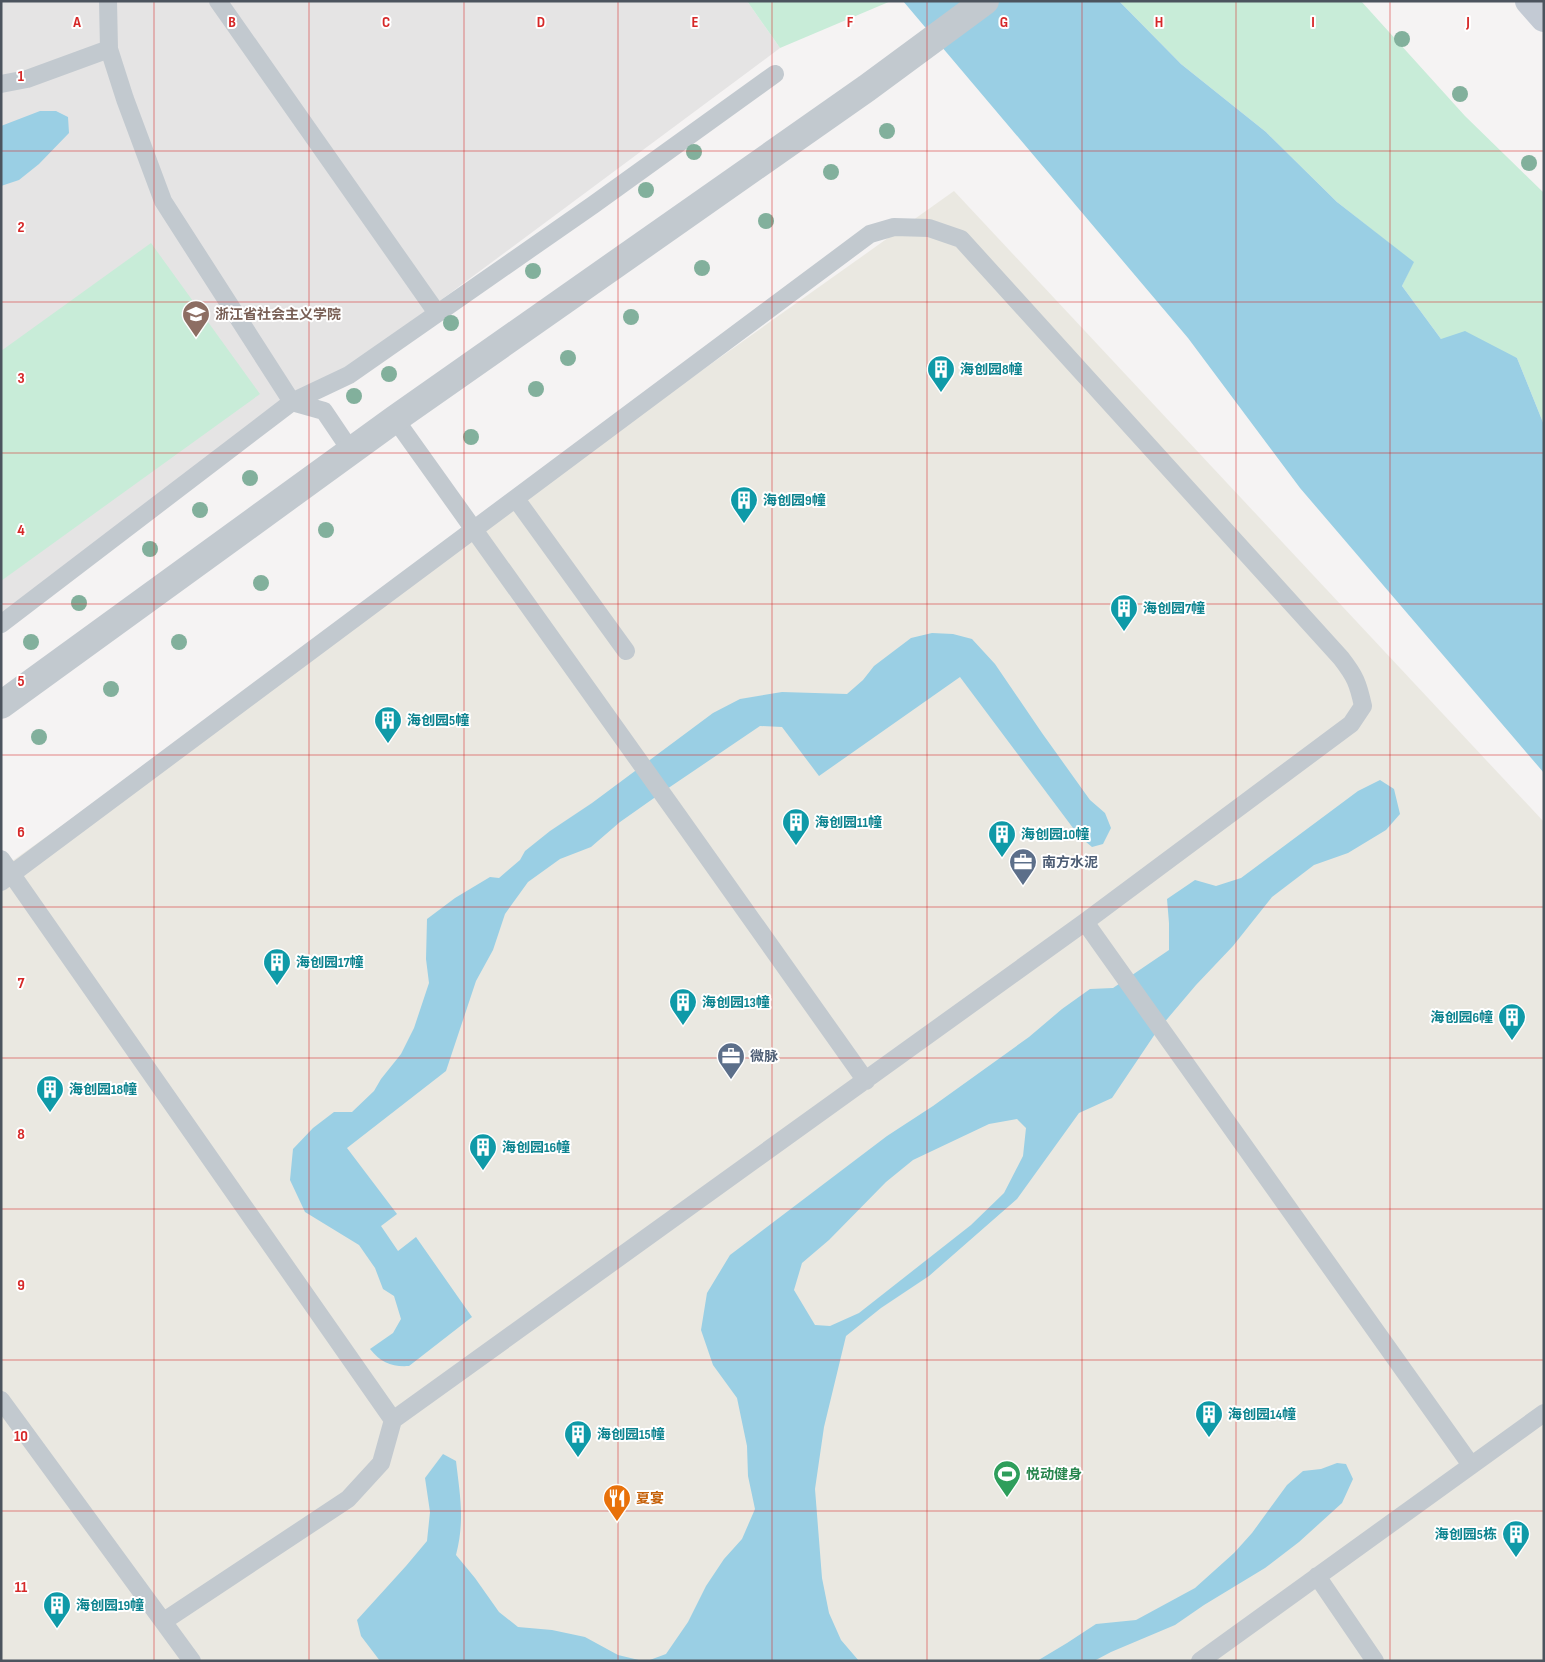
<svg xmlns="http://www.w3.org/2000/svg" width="1545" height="1662" viewBox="0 0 1545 1662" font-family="'Sofia Sans Condensed','Noto Sans SC',sans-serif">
	<rect width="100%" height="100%" fill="#f5f3f3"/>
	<path fill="#eae8e1" d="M954,191L1544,822V1661H1V869Z"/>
	<path fill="#e5e4e4" d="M1,1H747L780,48L1,627Z"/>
	<path fill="#c8ecd8" d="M747,1H891L780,48Z
		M1119,1H1361L1465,116L1544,193V425L1517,358L1441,339L1402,286L1413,262L1337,202L1266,132L1181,64Z
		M151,243L260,394L1,581V351Z"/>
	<path fill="#9acfe4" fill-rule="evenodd" d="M903,1H1119L1181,64L1266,132L1337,202L1414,262L1402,286L1441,339L1465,331L1517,358L1544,425V773L1300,488L1188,338Z
		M40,111H56L68,117L69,133L39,164L19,180L1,186V126Z
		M932,633L953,634L972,639L995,664L1042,733L1090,800L1105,813L1111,828L1103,844L1092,847L1079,836L960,677L819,776L782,727L760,726L664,791L620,822L591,847L560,859L528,882L505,914L493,950L476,981L446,1071L347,1148L397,1214L381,1226L398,1251L416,1237L472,1317L409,1366C392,1367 381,1363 370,1349L393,1333L401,1319L394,1296L383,1289L375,1268L359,1245L305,1212L290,1180L293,1149L313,1128L334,1112H352L374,1091L381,1079L401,1054L414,1028L429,983L426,959L427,919L455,898L490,877L499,878L520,860L525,851L550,831L592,803L713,713L740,699L782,692L847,694L863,680L874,666L911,638Z
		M1380,780L1394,789L1400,814L1386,830L1348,853L1314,865L1272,897L1233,946L1196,985L1157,1031L1112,1098L1079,1113L1017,1199L929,1276L881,1308L846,1336L824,1427L815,1489L822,1578L829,1613L841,1640L859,1661H647L666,1654L688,1622L706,1586L724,1559L742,1539L755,1509L748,1476L747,1446L737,1398L713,1365L701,1330L707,1293L730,1255L887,1136L933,1106L1029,1037L1062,1009L1090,989L1113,988L1169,950V923L1167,899L1195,880L1216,886L1241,878L1358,791ZM1017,1119L1026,1128L1023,1156L1004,1193L971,1225L859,1313L830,1326L815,1325L794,1290L802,1263L829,1240L886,1182L913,1160L989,1124Z
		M443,1454L456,1461C460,1496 465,1520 456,1555L475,1578L499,1612L518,1627L552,1630L585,1637L618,1655L643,1661H380L361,1636L357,1620L406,1566L427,1541L430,1512L425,1478Z
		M1337,1463L1346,1464L1353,1479L1342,1503L1299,1542L1265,1568L1204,1605L1175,1625L1111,1652L1094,1661H1037L1067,1643L1096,1624L1136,1620L1195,1588L1234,1553L1252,1533L1287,1485L1303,1471L1321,1469Z"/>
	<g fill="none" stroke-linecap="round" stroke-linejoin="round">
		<path stroke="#c2c9cf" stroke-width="18" d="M218,1L437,313
			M1,84L27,79L109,49
			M395,419L679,817L866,1081
			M351,451L324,411L292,402L349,375L593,205L775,74
			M516,499L626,651
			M1,624L292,402L163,201L125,99L109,49L108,1
			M1,859L393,1420
			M1,882L870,234L894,227L929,228L961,239L1341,658C1355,676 1358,683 1363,706L1351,724L1085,922L393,1420L381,1463L348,1499L164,1621
			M1085,922L1471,1465
			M1,1400L192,1661
			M1317,1576L1375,1661
			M1200,1661L1544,1413"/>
		<path stroke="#c2c9cf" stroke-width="28" d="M1,705L395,419L867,88L985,1"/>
		<path stroke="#c3cad4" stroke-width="28" d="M1529,1L1544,18"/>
	</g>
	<g fill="#82b09c">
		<circle cx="1402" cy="39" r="8"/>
		<circle cx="1460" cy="94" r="8"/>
		<circle cx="887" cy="131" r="8"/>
		<circle cx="694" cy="152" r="8"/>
		<circle cx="1529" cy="163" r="8"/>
		<circle cx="831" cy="172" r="8"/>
		<circle cx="646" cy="190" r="8"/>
		<circle cx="766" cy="221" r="8"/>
		<circle cx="702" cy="268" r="8"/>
		<circle cx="533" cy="271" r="8"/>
		<circle cx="631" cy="317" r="8"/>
		<circle cx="451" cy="323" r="8"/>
		<circle cx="568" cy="358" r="8"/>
		<circle cx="389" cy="374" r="8"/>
		<circle cx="536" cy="389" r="8"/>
		<circle cx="354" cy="396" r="8"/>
		<circle cx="471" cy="437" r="8"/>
		<circle cx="250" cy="478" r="8"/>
		<circle cx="200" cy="510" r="8"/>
		<circle cx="326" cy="530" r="8"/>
		<circle cx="150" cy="549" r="8"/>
		<circle cx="261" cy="583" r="8"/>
		<circle cx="79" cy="603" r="8"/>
		<circle cx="31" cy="642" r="8"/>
		<circle cx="179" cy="642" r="8"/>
		<circle cx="111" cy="689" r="8"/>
		<circle cx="39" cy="737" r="8"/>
	</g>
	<path fill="none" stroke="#d62828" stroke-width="1" stroke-opacity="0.55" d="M154,1V1661M309,1V1661M464,1V1661M618,1V1661M772,1V1661M927,1V1661M1082,1V1661M1236,1V1661M1390,1V1661M1,151H1544M1,302H1544M1,453H1544M1,604H1544M1,755H1544M1,907H1544M1,1058H1544M1,1209H1544M1,1360H1544M1,1511H1544"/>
	<defs>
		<g id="school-pin" transform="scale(1.4375)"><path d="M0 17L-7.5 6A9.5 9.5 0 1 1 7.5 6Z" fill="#8d6e63" stroke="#fff"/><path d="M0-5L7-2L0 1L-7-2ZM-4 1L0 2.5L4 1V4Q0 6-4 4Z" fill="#fff"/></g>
		<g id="building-pin" transform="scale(1.4375)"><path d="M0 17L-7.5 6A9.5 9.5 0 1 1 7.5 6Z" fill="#0f9aa8" stroke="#fff"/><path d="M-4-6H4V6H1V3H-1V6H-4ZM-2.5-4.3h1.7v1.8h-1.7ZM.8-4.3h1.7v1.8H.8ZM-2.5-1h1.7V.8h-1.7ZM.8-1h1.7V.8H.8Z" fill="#fff"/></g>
		<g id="office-pin" transform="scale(1.4375)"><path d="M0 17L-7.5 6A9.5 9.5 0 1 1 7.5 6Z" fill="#5c6f8a" stroke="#fff"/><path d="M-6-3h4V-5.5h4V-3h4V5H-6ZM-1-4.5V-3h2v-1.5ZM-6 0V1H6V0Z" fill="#fff"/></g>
		<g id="stadium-pin" transform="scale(1.4375)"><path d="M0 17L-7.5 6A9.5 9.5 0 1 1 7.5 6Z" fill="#2e9e5b" stroke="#fff"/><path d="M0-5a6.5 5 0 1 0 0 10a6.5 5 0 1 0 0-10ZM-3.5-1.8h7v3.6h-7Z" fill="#fff"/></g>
		<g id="restaurant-pin" transform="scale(1.4375)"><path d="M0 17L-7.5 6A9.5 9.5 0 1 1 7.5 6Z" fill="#e8710a" stroke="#fff"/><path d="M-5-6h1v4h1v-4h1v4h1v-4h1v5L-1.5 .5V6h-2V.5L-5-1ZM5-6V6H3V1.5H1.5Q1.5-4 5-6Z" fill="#fff"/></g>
	</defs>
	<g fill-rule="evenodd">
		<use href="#school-pin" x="196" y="314"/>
		<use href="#building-pin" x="941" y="369"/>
		<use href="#building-pin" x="744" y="500"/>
		<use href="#building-pin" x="1124" y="608"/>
		<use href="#building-pin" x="388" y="720"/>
		<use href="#building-pin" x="796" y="822"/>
		<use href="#building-pin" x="1002" y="834"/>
		<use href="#office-pin" x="1023" y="862"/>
		<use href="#building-pin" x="277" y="962"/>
		<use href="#building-pin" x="683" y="1002"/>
		<use href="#building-pin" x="1512" y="1017"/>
		<use href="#office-pin" x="731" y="1056"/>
		<use href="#building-pin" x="50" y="1089"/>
		<use href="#building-pin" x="483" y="1147"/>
		<use href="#building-pin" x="1209" y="1414"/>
		<use href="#building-pin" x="578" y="1434"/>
		<use href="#stadium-pin" x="1007" y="1474"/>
		<use href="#restaurant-pin" x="617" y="1498"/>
		<use href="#building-pin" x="1516" y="1534"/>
		<use href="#building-pin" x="57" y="1605"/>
	</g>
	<g text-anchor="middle" stroke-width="4" stroke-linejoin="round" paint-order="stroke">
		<g font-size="14" font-weight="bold" fill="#785e54" stroke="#fff" text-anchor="start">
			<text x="215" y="319">浙江省社会主义学院</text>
		</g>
		<g font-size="14" font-weight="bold" fill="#0d838f" stroke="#fff" text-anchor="start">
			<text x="960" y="374">海创园8幢</text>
			<text x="763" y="505">海创园9幢</text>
			<text x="1143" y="613">海创园7幢</text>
			<text x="407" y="725">海创园5幢</text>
			<text x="815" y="827">海创园11幢</text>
			<text x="1021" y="839">海创园10幢</text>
			<text x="296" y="967">海创园17幢</text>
			<text x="702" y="1007">海创园13幢</text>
			<text x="1493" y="1022" text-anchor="end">海创园6幢</text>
			<text x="69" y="1094">海创园18幢</text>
			<text x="502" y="1152">海创园16幢</text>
			<text x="1228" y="1419">海创园14幢</text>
			<text x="597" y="1439">海创园15幢</text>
			<text x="1497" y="1539" text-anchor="end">海创园5栋</text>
			<text x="76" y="1610">海创园19幢</text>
		</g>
		<g font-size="14" font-weight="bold" fill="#4e5e75" stroke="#fff" text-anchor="start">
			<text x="1042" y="867">南方水泥</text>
			<text x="750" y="1061">微脉</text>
		</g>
		<g font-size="14" font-weight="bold" fill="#27864d" stroke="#fff" text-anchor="start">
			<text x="1026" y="1479">悦动健身</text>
		</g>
		<g font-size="14" font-weight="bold" fill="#c56008" stroke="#fff" text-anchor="start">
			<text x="636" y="1503">夏宴</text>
		</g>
	</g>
	<g font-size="16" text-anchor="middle" font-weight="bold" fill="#d62828" stroke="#fff" stroke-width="4" stroke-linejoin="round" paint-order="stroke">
		<text x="77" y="27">A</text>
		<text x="232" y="27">B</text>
		<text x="386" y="27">C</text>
		<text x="541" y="27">D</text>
		<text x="695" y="27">E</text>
		<text x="850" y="27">F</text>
		<text x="1004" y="27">G</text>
		<text x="1159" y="27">H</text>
		<text x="1313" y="27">I</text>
		<text x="1468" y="27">J</text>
		<text x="21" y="81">1</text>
		<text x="21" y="232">2</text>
		<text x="21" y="383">3</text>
		<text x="21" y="535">4</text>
		<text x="21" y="686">5</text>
		<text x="21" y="837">6</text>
		<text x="21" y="988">7</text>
		<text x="21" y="1139">8</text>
		<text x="21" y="1290">9</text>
		<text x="21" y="1441">10</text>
		<text x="21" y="1592">11</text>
	</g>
	<rect width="1545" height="1662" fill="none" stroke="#4c545e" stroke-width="5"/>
</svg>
